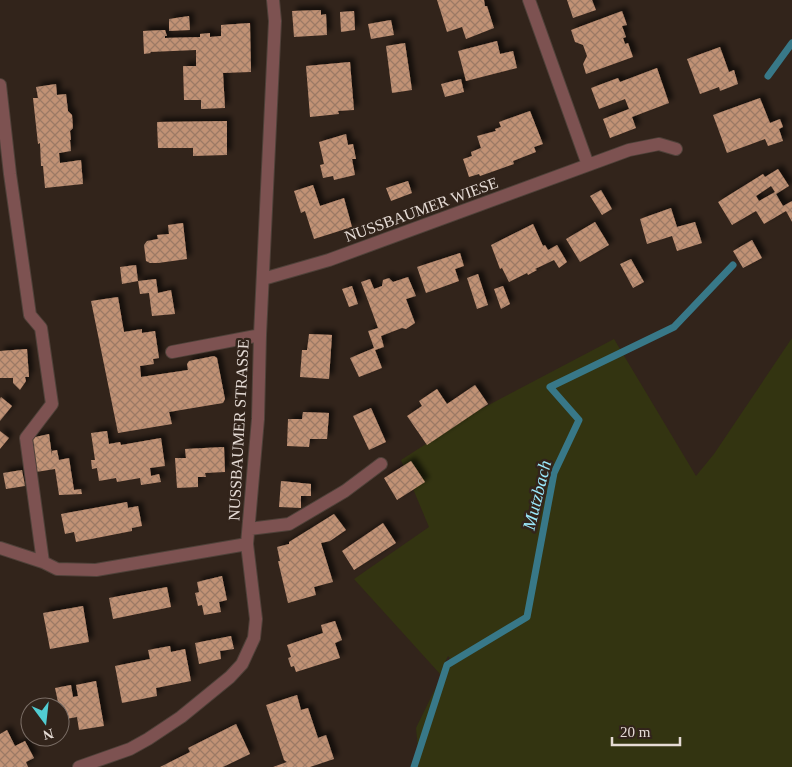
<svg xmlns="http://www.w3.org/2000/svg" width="792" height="767" viewBox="0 0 792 767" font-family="Georgia,serif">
	<defs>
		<pattern id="building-cross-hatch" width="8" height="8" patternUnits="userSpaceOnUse" patternTransform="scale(1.25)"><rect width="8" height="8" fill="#c19275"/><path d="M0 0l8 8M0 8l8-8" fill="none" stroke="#9c7a65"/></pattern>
		<filter id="shadow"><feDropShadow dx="4.5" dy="-4.5" stdDeviation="2.5" flood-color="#0009"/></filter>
	</defs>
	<rect width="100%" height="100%" fill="#32241b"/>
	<path fill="#333411" d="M792,338V767H418L419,759L416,728L439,681L445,673L444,668L450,658L448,656L442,668L443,672L441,675L354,579L429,527L401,460L479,410L614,339L696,476L714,454Z"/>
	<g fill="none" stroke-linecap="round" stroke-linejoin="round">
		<path stroke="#387888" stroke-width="7" d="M768,76L792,43
			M414,767L447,665L527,617L554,473L579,420L550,387L674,327L733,265"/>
	</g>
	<path fill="url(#building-cross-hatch)" fill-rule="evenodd" filter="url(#shadow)" d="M437,0H484L485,6H487L494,28L466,39L462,27L447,32Z
		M567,0H592L596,10L573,18Z
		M321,10V15L326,14L327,35L294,37L292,11Z
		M354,11L355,30L341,32L340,12Z
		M622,11L627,25L622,26L626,37L623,38L625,44L628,43L633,57L586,74L583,64L587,56L583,45L575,42L571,30Z
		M189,16L190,30L169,31V19Z
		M391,20L394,35L371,39L368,24Z
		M250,23L251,72L223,73L225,108L201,109V100H184L183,66H196V50L150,52L151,53L144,54L143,31L165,30L167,36H165V38L200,37V34L210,33V37L221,36V25Z
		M497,41L500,54L513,51L517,68L466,81L458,51Z
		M405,43L412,90L392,93L386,46Z
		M720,47L729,72L734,70L738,84L720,91L719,87L700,94L687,59Z
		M350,62L354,110L338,111L339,114L310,117L306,66Z
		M657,68L669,103L632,117L636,128L610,138L603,119L629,109L625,99L599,109L591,88L618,78L620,82Z
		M461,79L464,92L445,97L441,84Z
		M56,84L57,95L66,94L68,111L72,115L73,128L70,131L71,140H70L71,151L59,153L60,163L81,160L83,184L45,188L43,166H41L40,143L38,144L33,98H38L36,87Z
		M760,98L770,123L780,119L783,127L779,129L783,141L768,146L765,139L727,153L713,115Z
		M530,111L543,144L534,147L536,152L513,161L514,164L480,176L479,174L469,177L463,159L472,156L471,152L481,148L477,136L496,131L495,129L501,127L499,122Z
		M227,121V155L193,156V148H158L157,122Z
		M346,134L348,145L353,144L356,159H352L355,175L334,180L333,176L323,178L320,165L324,164L319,142Z
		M778,169L789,186L776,194L783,206L792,201V222L786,211L764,224L756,211L732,225L718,202L763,174L765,177ZM771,186L775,192L759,201L756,196Z
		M408,181L412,193L391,201L386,188Z
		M313,185L320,206L344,198L352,227L314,239L305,211L301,213L294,191Z
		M601,190L612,209L602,215L590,196Z
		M671,208L677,227L695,222L702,243L677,251L672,236L647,244L640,219Z
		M595,222L609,245L580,262L566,239Z
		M183,223L187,259L158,263H150L146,261L144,245L147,241L158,239L157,235L169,234L168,225Z
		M533,224L543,246L545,245L548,250L557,245L567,262L559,268L554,260L535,269L537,270L528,275L527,273L509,282L502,268L500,269L491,245Z
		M752,240L762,258L743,268L733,251Z
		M460,253L464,266L455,269L459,281L426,293L417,267Z
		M631,259L644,282L633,288L620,264Z
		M136,265L138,281L156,279L158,293L171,290L175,314L152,316L149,293L140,294L138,281L122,284L120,267Z
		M478,274L488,305L477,309L467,278Z
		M408,277L416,296L406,299L415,323L406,329L402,328L381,336L384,347L375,350L382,368L359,377L350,358L374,348L368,331L378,328L361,282L370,279L374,289L382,286L383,280L389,278L393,282Z
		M352,286L358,304L349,307L342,289Z
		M503,286L510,304L501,309L494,289Z
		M118,297L124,332L142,329V333L155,331L159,358L153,359L154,364L140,366L141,377L188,370L187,364L189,361L214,356L217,358L225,399L223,403L169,412L172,424L118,433L91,301Z
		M309,334L332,335L329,379L300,377L302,350H307Z
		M27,349L29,377H25L26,381L20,390L13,383V378H0V351Z
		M475,385L488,404L427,445L407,416L422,406L419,401L437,389L447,404Z
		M1,397L12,406L0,421V399Z
		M371,408L386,442L369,450L353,416Z
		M303,412L329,413L327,439H310L309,447L287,446L288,419H302Z
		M0,431L9,438L0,449Z
		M107,431L109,444L120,442L121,445L161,438L165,466L150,468L151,476L159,474L161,482L141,485L140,478L117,482L116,478L99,481L97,468L92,469L91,460H95L91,433Z
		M49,434L52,456V451L57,450L59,460L69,458L74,490L81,489L82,494L59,495L55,469L36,472L31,438Z
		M224,447L225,472L205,473L206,477H198V487L177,488L175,458H186L185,449Z
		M411,461L425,482L397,500L384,478Z
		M22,470L25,486L6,489L3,473Z
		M281,481L311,484V496H301V508L279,507Z
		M127,502L128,508L138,506L142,526L132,528V531L76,542L74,532L65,534L61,514Z
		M334,514L346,530L330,541L321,543L333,582L314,587L316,595L288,603L278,561H280L277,547L289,544V542Z
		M383,523L396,543L354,570L342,551Z
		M222,576L227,600L219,602L221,612L204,615L202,605L198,606L195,593L199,592L197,582Z
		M167,587L171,607L113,619L109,598Z
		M83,606L89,642L50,649L43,613Z
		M335,621L342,640L335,643L340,658L296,672L294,666L291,667L288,658L291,657L287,645L323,633L321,625Z
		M231,636L234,649L220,651L221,659L199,664L195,643Z
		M170,646L171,652L185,649L191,681L156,688L157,696L122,703L115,666L150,659L148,650Z
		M96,681L104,726L79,730L77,717L61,720L60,707H59L55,688L71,685L73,697L78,696L76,685Z
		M297,695L301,710L308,708L318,738L326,735L334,759L310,767H273L287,762L284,760L266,705Z
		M236,724L250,754L223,767H160L190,752L188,748Z
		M7,730L15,746L25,741L34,758L26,762L28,767H0V734Z"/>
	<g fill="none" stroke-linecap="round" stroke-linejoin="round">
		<g stroke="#4f4139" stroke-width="14">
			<path id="minor" d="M529,0L588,165
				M0,85L10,174L30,315L41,328L52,404L26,438L43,562
				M263,279L329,260L629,150L659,144L676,149
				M172,352L260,335
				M249,529L289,524L345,491L381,464
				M0,548L43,562L57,569L96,570L247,544
				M79,767L130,749L148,739L181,717L230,677L242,664L254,638L256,619L247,544L258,419L260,335L275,21L273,0"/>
		</g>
		<use href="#minor" stroke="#7d5251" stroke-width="12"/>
	</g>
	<g text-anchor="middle" stroke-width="5" stroke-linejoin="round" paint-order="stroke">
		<g font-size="16" fill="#e5dbd5" stroke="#32241b">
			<text transform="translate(421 209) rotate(-20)" y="6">NUSSBAUMER WIESE</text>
			<text transform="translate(238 430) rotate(-87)" y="6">NUSSBAUMER STRASSE</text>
		</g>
		<g font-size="18" font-style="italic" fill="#9be8fb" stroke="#32241b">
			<text transform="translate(537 495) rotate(-76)" y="6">Mutzbach</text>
		</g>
	</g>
	<g transform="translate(45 722) rotate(165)"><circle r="24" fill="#32241b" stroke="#7a6d65"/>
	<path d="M0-4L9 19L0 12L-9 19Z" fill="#51ccd2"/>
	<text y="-8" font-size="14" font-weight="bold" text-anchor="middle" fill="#e5dbd5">N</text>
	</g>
	<path d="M612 737v8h68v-8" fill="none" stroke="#e5dbd5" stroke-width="2.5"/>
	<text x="620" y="737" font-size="15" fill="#e5dbd5" stroke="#32241b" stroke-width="4" paint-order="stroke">20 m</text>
</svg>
